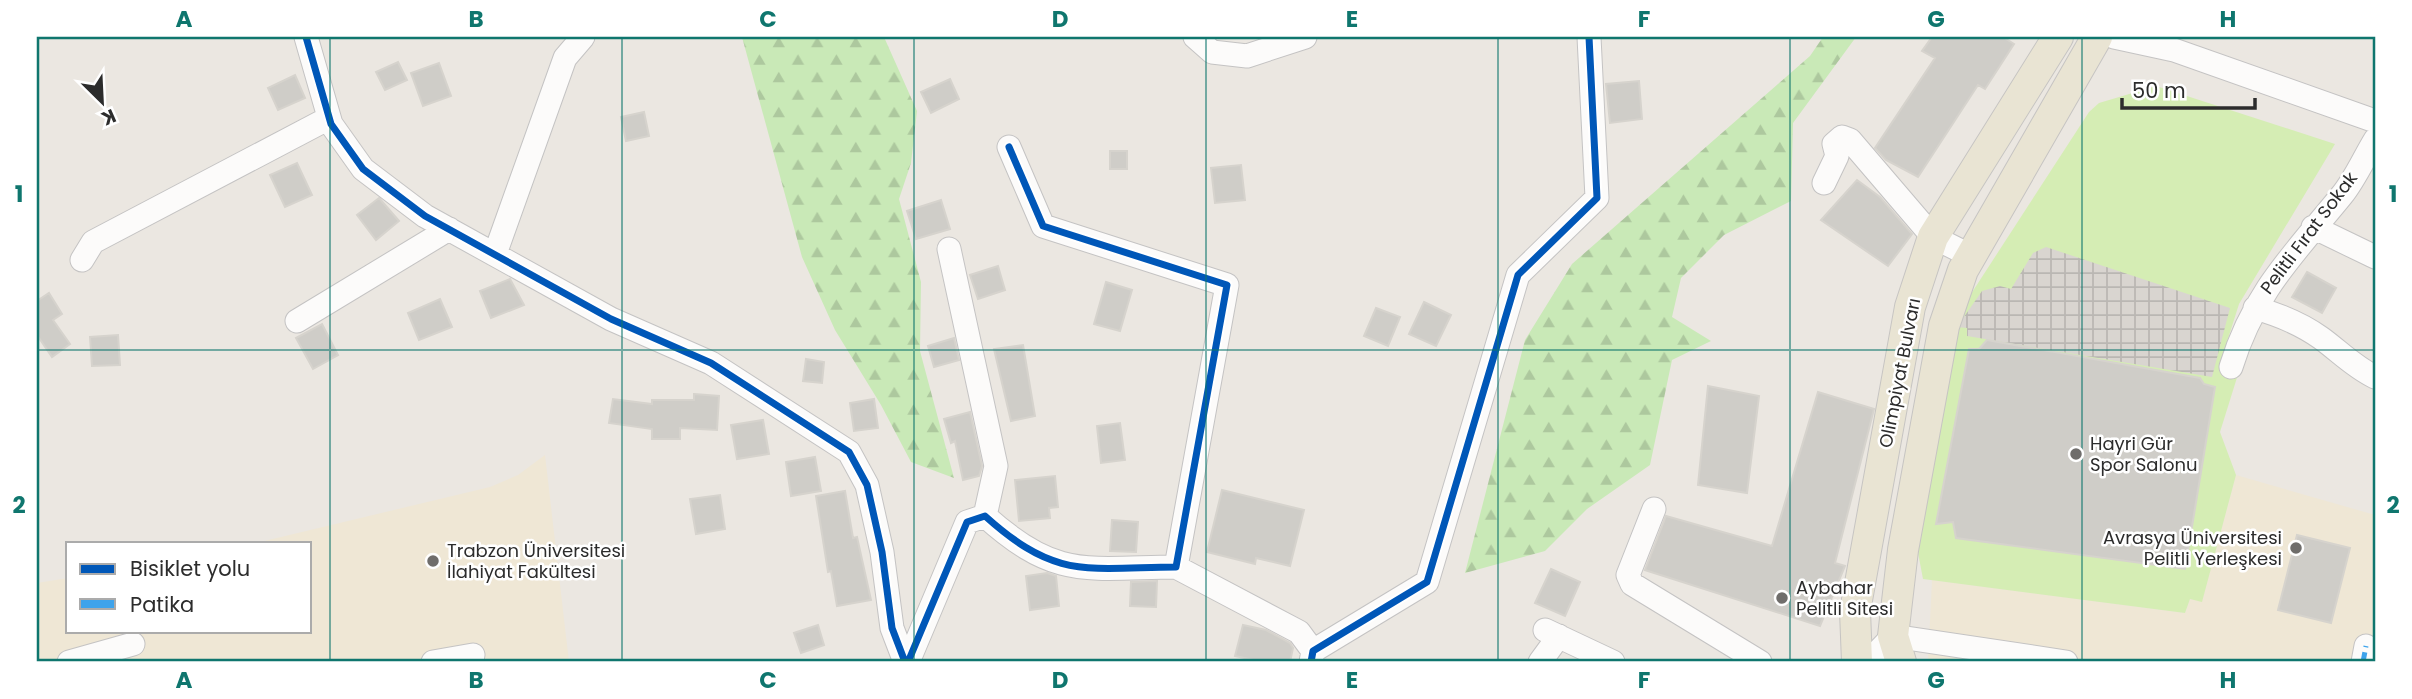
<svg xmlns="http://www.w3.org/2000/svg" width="2412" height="699" viewBox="0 0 2412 699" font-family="Poppins,sans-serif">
	<defs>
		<pattern id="forest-firs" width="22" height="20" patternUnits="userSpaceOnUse" patternTransform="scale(1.75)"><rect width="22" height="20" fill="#c9e9b7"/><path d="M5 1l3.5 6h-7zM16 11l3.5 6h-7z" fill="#adc89e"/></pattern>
		<pattern id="plaza-grid" width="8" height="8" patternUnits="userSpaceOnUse" patternTransform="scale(1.75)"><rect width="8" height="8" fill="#d9d5d0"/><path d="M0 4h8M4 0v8" fill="none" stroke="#bab7b3"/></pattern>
	</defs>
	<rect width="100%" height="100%" fill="#ebe7e1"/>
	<path fill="#efe7d5" d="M545,455L569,662H37V583L68,578V631H310V543H256L490,487L518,475Z
		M2236,475L2375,515V662H1928L1932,580L2185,613L2190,599L2202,601Z"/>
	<path fill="url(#forest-firs)" d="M742,37H884L917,111L911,163L899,199L921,282L920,351L954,478L911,462L881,405L835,330L802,257Z
		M1823,37H1856L1793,123L1791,201L1724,235L1681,278L1672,317L1711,341L1672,360L1650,465L1587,509L1545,551L1465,573L1525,340L1572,264L1810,56Z"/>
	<path fill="#d5edb4" d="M2156,86L2335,144L2239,304L2220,364L2240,368L2220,432L2236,475L2202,602L2190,599L2185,613L1923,579L1916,542L1956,317L2089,112L2099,103Z"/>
	<path fill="url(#plaza-grid)" d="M2046,247L2230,308L2212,377L1967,336V328L1957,327L1982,291L2000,286L2011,289L2033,253Z"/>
	<path fill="#cfcdc8" stroke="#d6d3cd" stroke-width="2" d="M1932,37H2003L2014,44L1985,89L1978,85L1918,177L1886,160L1875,148L1935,58L1922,51Z
		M398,62L407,80L385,90L376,72Z
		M439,63L451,96L423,106L411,73Z
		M295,75L305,98L278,110L268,88Z
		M950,79L959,99L931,113L921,92Z
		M1639,81L1642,119L1610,123L1606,84Z
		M644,112L649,136L626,141L621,117Z
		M1110,151H1127V169H1110Z
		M297,163L312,195L285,207L270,175Z
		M1241,165L1245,200L1215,203L1211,168Z
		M1857,180L1880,197L1912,234L1888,266L1821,220Z
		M379,198L399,221L376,240L357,215Z
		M941,200L950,229L916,239L907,211Z
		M998,266L1005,290L978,299L970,275Z
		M2307,272L2336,288L2322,313L2292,297Z
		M510,279L524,305L491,318L480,291Z
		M1106,282L1132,290L1120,331L1094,324Z
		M49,293L62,314L53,320L70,344L52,357L37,335V301Z
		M440,299L452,327L419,340L408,313Z
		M1424,302L1451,315L1436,346L1409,334Z
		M1376,308L1400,317L1388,346L1364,336Z
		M322,324L338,355L313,369L296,338Z
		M118,335L120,365L92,366L90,337Z
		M954,338L959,360L934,367L928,346Z
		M1987,340L2200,378L2204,384L2215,387L2185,569L1956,538L1953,522L1936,524L1969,349H1979Z
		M1023,345L1035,416L1011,421L994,349Z
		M806,359L824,362L822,383L803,381Z
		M1708,386L1759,396L1747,493L1698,485Z
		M1818,392L1874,409L1835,563L1845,566L1820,626L1645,570L1666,516L1772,546Z
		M694,394L719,396L717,430L680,428V439H652V429L609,423L613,399L652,404V400H694Z
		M874,399L878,428L854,431L850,403Z
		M970,412L982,466L979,476L963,480L955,441L951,443L944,419Z
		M763,420L769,454L737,459L731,425Z
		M1120,423L1125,460L1101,463L1097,426Z
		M815,457L821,491L791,496L786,462Z
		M1055,476L1058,507L1049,508L1050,518L1019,521L1015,480Z
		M1222,490L1304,510L1290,566L1256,558L1255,564L1207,552Z
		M845,491L853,538L857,537L871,600L837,606L831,571L828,572L816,496Z
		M720,495L725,529L696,534L690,499Z
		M1112,520L1138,522L1136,552L1110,551Z
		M2297,535L2350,548L2331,623L2278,610Z
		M1551,569L1580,582L1565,616L1535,603Z
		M1047,573L1056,576L1059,606L1030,610L1026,576Z
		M1157,581L1156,607L1130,606L1131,582Z
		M818,625L824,645L801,653L794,633Z
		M1243,625L1266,630L1290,643L1293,648L1290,662H1263L1235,656Z"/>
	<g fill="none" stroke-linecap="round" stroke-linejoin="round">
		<g stroke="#c4c3c3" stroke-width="25">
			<path id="minor" d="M306,37L331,124L363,169L425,216L611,319L711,363L849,452L867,485L882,552L892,628L905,662
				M1195,37L1212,52L1247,56L1305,37
				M2114,37L2174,50L2375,121
				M1824,183L1837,156L1834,144L1842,137L1850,140L1933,237L1971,256
				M2313,227L2375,257
				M949,249L996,466L985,516
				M495,254L565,58L583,37
				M82,260L93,242L329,118
				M2255,308C2280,315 2300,323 2321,338C2339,351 2354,367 2375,377
				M297,321L449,229
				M2231,367C2254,292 2294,254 2342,195C2355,179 2364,158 2375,140
				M1654,509L1628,575L1632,584L1760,662
				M1176,567L1299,632L1313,651
				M1545,630L1613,662
				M69,662L133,644
				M433,662L473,655
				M908,662L967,522L985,516C1056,580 1086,568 1176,567L1227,285L1043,226L1009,147
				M1311,662L1313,651L1427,582L1518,275L1597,198L1589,37
				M1540,662L1559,636
				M1868,662L1893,636L2066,662
				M2363,662L2366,646"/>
		</g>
		<g stroke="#c6c4c2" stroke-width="32">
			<path id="major" d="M1857,662L1855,611L1910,307L1933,237L2058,37
				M1901,662L1893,636L1903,550L1944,326L1963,270L2097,37"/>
		</g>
		<use href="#minor" stroke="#fcfbfa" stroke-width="23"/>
		<use href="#major" stroke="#e9e4d3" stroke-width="30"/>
		<path stroke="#3ea3eb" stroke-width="5" stroke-dasharray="10 5" stroke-linecap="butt" d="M2363,662L2366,646"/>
		<g stroke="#fff" stroke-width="11">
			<path id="cycleway" d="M306,37L331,124L363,169L425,216L611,319L711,363L849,452L867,485L882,552L892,628L905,662
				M908,662L967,522L985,516C1056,580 1086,568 1176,567L1227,285L1043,226L1009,147
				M1311,662L1313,651L1427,582L1518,275L1597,198L1589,37"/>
		</g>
		<use href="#cycleway" stroke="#0057b8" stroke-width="7"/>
	</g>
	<path fill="none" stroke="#0f766e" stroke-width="2" stroke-opacity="0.55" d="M330,37V662M622,37V662M914,37V662M1206,37V662M1498,37V662M1790,37V662M2082,37V662M37,350H2375"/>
	<g fill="#6f6d6b" stroke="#fff" stroke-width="2.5">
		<circle cx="2076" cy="454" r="7"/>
		<circle cx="2296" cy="548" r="7"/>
		<circle cx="433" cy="561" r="7"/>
		<circle cx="1782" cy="598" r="7"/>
	</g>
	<g text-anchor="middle" stroke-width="5" stroke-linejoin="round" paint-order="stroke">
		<g font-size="18" fill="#2c2c2c" stroke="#fff">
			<text transform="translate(2309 233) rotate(-53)" y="6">Pelitli Fırat Sokak</text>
			<text transform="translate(1900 373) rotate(-79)" y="6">Olimpiyat Bulvarı</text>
		</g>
		<g font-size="18" fill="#2c2c2c" stroke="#fff" text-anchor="start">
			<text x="2090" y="450">Hayri Gür<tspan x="2090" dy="21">Spor Salonu</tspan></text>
			<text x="2282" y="544" text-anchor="end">Avrasya Üniversitesi<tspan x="2282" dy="21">Pelitli Yerleşkesi</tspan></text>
			<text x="447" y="557">Trabzon Üniversitesi<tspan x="447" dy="21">İlahiyat Fakültesi</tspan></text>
			<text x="1796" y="594">Aybahar<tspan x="1796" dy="21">Pelitli Sitesi</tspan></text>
		</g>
	</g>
	<rect width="2412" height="699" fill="none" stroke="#ffffff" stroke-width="77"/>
	<rect x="66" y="542" width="245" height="91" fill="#ffffff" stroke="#ababab" stroke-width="2"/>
	<rect x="80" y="564" width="35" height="10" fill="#0057b8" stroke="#ababab" stroke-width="2"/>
	<text x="130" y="576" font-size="21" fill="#2c2c2c">Bisiklet yolu</text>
	<rect x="80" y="599" width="35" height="10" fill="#3ea3eb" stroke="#ababab" stroke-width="2"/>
	<text x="130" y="612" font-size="21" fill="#2c2c2c">Patika</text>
	<g transform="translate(102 102) rotate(156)" stroke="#ffffff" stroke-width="5" paint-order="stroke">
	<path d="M0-5L12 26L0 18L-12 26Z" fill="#2c2c2c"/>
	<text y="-10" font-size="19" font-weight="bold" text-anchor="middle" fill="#2c2c2c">K</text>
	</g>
	<path d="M2122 98v10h133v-10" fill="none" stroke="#2c2c2c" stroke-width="3.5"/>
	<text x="2132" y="98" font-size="21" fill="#2c2c2c" stroke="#ffffff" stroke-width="5" paint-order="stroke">50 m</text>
	<rect x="38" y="38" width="2336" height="622" fill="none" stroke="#0f766e" stroke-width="2.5"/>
	<g font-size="23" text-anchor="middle" font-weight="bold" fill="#0f766e">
		<text x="184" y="27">A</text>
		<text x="476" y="27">B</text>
		<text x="768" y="27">C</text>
		<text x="1060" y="27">D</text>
		<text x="1352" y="27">E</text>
		<text x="1644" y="27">F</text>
		<text x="1936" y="27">G</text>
		<text x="2228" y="27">H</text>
		<text x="19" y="202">1</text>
		<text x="2393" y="202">1</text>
		<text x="19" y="513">2</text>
		<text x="2393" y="513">2</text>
		<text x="184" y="688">A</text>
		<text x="476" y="688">B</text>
		<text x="768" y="688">C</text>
		<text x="1060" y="688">D</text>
		<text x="1352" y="688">E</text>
		<text x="1644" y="688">F</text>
		<text x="1936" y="688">G</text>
		<text x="2228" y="688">H</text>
	</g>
</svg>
